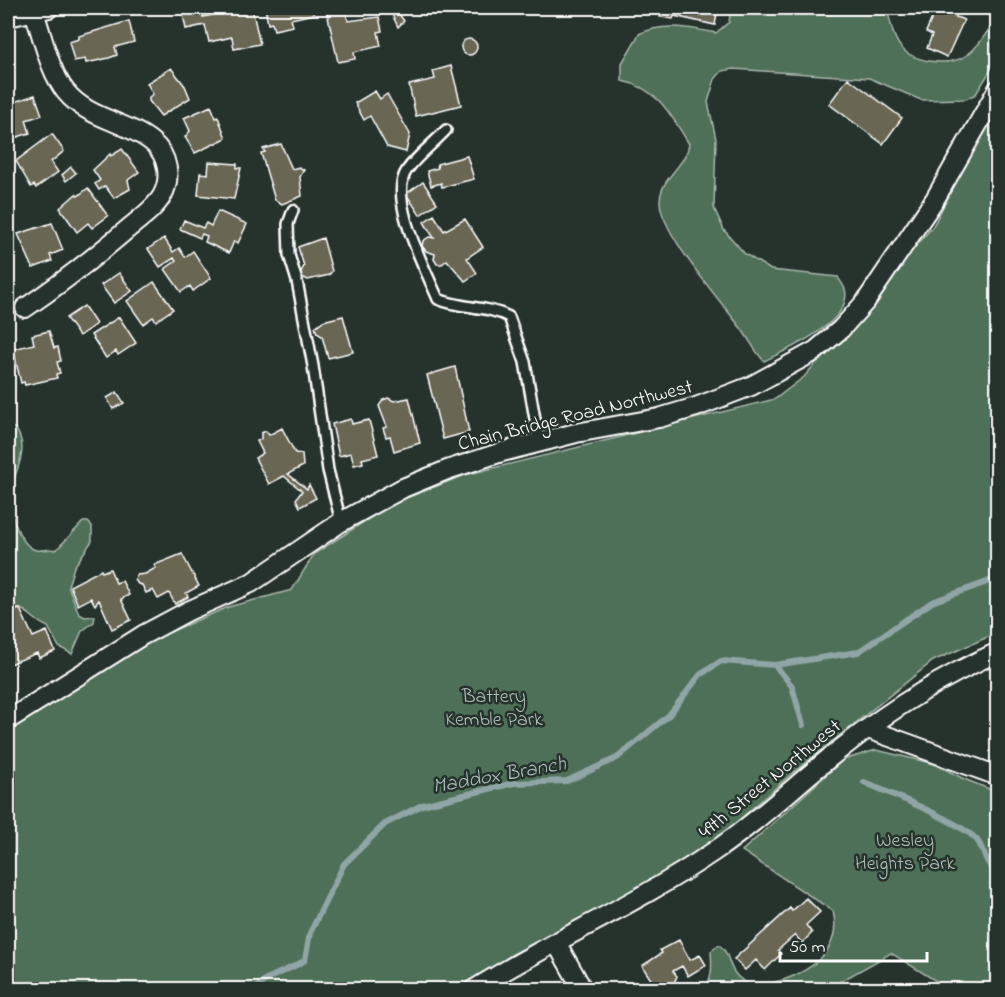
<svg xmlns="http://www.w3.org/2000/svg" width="1005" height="997" viewBox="0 0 1005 997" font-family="'Indie Flower',sans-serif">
	<rect width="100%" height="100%" fill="#26332d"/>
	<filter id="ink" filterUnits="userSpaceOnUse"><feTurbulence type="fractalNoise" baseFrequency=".0167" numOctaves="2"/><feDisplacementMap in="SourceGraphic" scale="12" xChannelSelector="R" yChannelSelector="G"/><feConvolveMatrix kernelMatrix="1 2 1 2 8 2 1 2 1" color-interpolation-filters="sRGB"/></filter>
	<g filter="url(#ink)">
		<path fill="#506f58" stroke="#a8b7ac" stroke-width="1.5" d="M731,8H887C894,37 895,55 929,61C969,67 976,47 997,18V60L976,94L966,99L921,100L869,78L733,69L722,71L715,79L708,102L716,139L714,208L724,230L745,254L771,270L838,277C840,281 844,286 845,289C854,321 787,350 764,361C755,352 750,341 743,331C723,304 658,230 660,200C661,177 686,166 689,144C671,115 658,88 622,81V63L639,34C663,22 690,28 716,33L729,22Z
			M997,109V633L933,661L788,777L692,861L511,955L464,989H8V731L156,638L228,607L292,590L314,554L393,503L465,475L775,399L804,377L933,226L980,136Z
			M8,427L15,428C31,449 15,469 11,491C7,507 18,541 33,549C40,553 48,547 56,550L83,522H88L92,526V541L74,567L68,586L79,614L85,617L95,616L94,622L82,631L72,654L59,647L48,627C29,619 31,608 8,607Z
			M876,750L935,764L964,779L997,792V989H949L891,953L827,989H704C713,977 712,966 711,951L719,945C734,955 723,974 753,986C792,982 845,960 833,911L742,851L843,760Z"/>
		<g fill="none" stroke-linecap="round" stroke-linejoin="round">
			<path stroke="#90a6a6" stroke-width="6" d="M775,665L792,686L803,725
				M864,782C890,794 959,821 976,839C985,849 982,860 998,874
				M254,990C267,975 289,971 305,960L310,933L344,864L385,824L422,805L514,783L567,781L617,758L669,715L700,675L721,661L775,665L858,652L932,602L998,578"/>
		</g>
		<path fill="#696652" stroke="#fff" stroke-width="1.5" d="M193,8H201L203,17L217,14V11L225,8H252L260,44L234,49L232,37L209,42L205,25L186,29L182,10Z
			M265,8H313L314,14L291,19L293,26L274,30L272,23L268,24Z
			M326,8H345L348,21L379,17L382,31L378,32L381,46L354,52L355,59L338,62Z
			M662,8H718L715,25L674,16L673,19L660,17Z
			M932,8H960L956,17L964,20L947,57L927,48L932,35L926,32L936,9Z
			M396,10L404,21L398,27L391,12Z
			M129,21L134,42L115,47L117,55L109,58L86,63L85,59L74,61L69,42L79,39V36Z
			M461 47a8 8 0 1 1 16 0a8 8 0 1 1-16 0Z
			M451,66L461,105L416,116L409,85L435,79L433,71Z
			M171,68L185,86L190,98L161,116L149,101V97L153,94L147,83Z
			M848,78L902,118L883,144L829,104Z
			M375,91L380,99L387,94L410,134L406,152L387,147L370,116L364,120L355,103Z
			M35,95L42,115L26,120L30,133L8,140V104Z
			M211,106L216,118L218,117L226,138L195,153L185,137L190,131L184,118Z
			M52,134L64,151L51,162L58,172L36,188L34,185L31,187L16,161Z
			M281,144L292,169L299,167L304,170L300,177L302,196L282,204L275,200L261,153L265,152L263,149Z
			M122,149L139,172L128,180L130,189L114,198L105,186L99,190L95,184L100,180L93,170L110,154L111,156Z
			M467,156L474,179L442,187L441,183L431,186L427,171L438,168L437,164Z
			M209,162L237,164V168H241L234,199L198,195L200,173L208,174Z
			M71,167L76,173L66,181L62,175Z
			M423,182L437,203L420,215L406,194Z
			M88,188L108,216L92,228L88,223L77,232L60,208L76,194L78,196Z
			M218,211L247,224L238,243L234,241L229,253L205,242L207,236L202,234L200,238L180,229L184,220L203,228L206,223L211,226Z
			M434,215L444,231L465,219L483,247L467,258L477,273L465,281L447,260L442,264H437L434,259L435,254L426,251L422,246L423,241L429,237L434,238L424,222Z
			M52,223L63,250L50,255L52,261L33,268L18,234Z
			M164,238L173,252L179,248L185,257L193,251L211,278L193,291L190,286L181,292L165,269L176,261L174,258L160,267L148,249Z
			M323,238L332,271L329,275L308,280L302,277L301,272L304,266L298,247Z
			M119,273L132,291L114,303L101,285Z
			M154,282L173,309L156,321L153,317L143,324L127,301Z
			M84,306L96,324L79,336L66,318Z
			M343,316L353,352L328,358L322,336L317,333L315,327L323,321Z
			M119,317L136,343L118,355L116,351L106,358L91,335Z
			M49,331L54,348L58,347L61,361L57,362L60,373L56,374L57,378L25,385L24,382L21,383L13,349L34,344L32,335Z
			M455,367L469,432L443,439L427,375Z
			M117,392L124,403L113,409L107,398Z
			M388,398L394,401L409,398L420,443L394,451L390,436L386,437L383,428L387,427L379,406L383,400Z
			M351,419L352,424L369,420L378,455L362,459L363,463L354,465L351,453L339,456L332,424Z
			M282,428L295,453L302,454L303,466L288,474L307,489L309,485L316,498L300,507L296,499L302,491L284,476L269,484L255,458L263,453L257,441L261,439V433L266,431L269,435Z
			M182,554L199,586L186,593L188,597L175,604L169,593L158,599L153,590L146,593L142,585L138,584L135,580L137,575L145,574L156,568L154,565Z
			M110,569L116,583L122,581L129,595L121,599L131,620L112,629L99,600L95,605L91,598L78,605L70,586L101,570L102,572Z
			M20,609L33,637L47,631L55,651L39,658L37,653L8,665V639L14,637L8,623L12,622L8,613Z
			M806,898L820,912L806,925L812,933L802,943L795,935L778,950L781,954L765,970L756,960L745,970L734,959L790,908L792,911Z
			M679,940L690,960L700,955L706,965L688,976L682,966L673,971L677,976L671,990H658L642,966L662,953L660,950Z"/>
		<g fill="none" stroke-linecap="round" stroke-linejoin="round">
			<g stroke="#fff" stroke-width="14">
				<path id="lane" d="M446,130C434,143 417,156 407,170C387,198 426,270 438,299C461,309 486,305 509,317L525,362L539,442
					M293,210L288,224L289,255L297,281L313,366L328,470L341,522"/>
			</g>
			<g stroke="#fff" stroke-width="22">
				<path id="street" d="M8,17L49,8
					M25,308C62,283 96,256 130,227C141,218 155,208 162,196C172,178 168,155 152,142C126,121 88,119 66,92C49,71 43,37 34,12
					M8,720L143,635L188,611L251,583L341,522L403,488L447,470L502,452L576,433L659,418L696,407L751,386L815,351L841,329L866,301L935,199L998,89
					M868,729L998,776
					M557,944L583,990
					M473,990C551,941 637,904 713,852C761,820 801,779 847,744C894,707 942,677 998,652"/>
			</g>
			<use href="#lane" stroke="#26332d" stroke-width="9"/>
			<use href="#street" stroke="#26332d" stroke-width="18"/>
		</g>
	</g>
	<g text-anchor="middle" stroke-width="5" stroke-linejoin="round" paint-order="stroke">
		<g font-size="20" fill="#fff" stroke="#26332d">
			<text transform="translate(575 414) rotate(-14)" y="7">Chain Bridge Road Northwest</text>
			<text transform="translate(769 778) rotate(-39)" y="7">49th Street Northwest</text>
		</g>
		<g font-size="20" fill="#b0beb4" stroke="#26332d">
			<text x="494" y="702">Battery<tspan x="494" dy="23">Kemble Park</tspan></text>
			<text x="905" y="846">Wesley<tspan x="905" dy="23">Heights Park</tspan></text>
		</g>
		<g font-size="21" font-style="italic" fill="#acbcbc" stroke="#26332d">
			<text transform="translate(499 774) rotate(-10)" y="7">Maddox Branch</text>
		</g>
	</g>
	<rect width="1005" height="997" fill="none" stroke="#26332d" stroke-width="30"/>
	<rect x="15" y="15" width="975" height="967" fill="none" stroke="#fff" stroke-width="2" filter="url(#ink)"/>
	<path d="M780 952v9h147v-9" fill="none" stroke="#ffffff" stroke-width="3"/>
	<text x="789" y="952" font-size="18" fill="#ffffff" stroke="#26332d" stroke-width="4.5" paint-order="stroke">50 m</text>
</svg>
